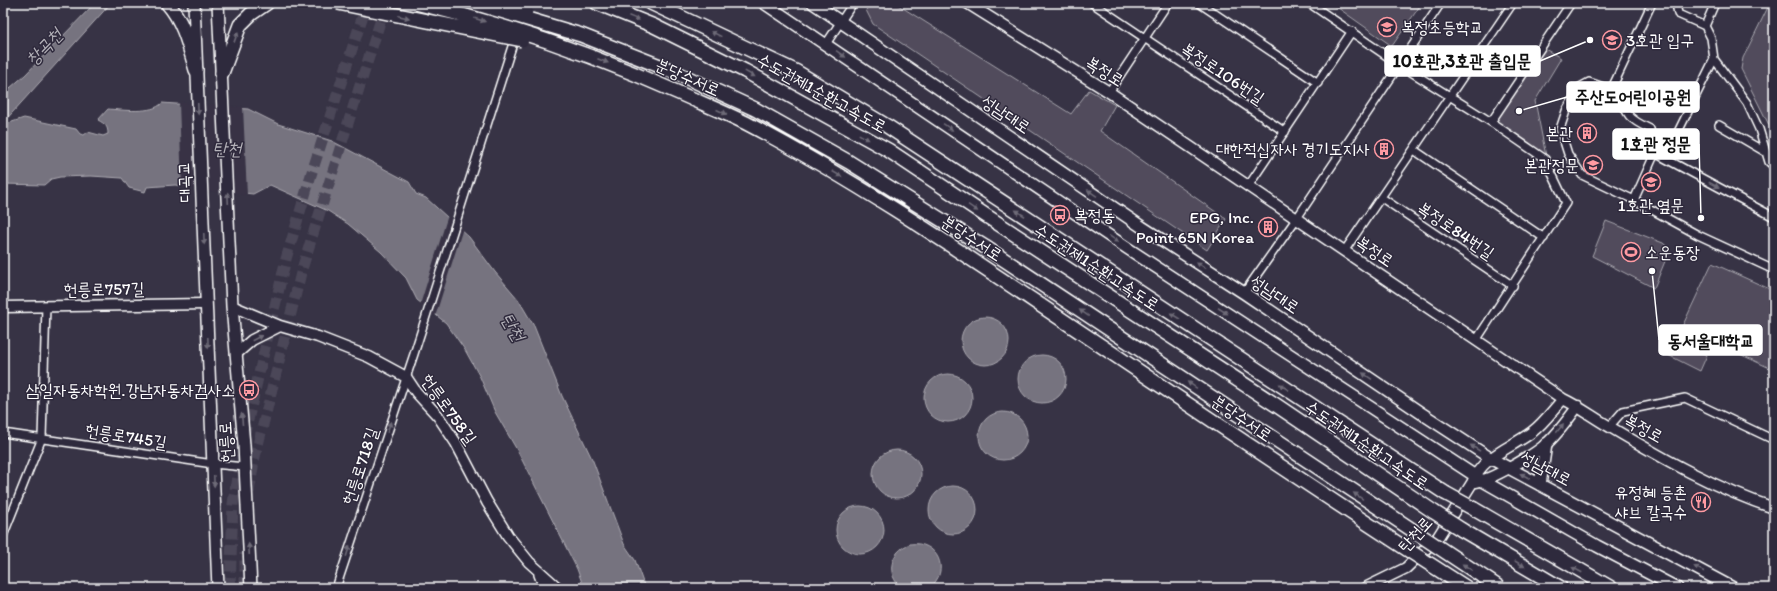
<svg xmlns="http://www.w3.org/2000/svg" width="1777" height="591" viewBox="0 0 1777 591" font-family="Itim,'Poor Story',sans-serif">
	<rect width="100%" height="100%" fill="#373345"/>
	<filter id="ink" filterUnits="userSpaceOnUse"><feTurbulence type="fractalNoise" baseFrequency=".025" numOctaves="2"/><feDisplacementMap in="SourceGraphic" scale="8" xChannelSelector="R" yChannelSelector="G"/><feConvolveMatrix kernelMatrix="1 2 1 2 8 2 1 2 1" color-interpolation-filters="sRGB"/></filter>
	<g filter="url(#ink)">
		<path fill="#514c5c" stroke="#a8a6ae" d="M871,3H895L1071,114L1089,90L1115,105L1100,131L1226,219L1207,250L873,24L866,10Z
			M1331,3H1422L1392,46Z
			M1770,3H1774V135L1741,69L1743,58Z
			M1543,48L1561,58L1535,101L1546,156L1495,121Z
			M1606,221L1663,243L1670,249L1654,288L1592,256Z
			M1712,263L1774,291V370L1682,327Z
			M1676,341L1707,355L1700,371L1668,355Z"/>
		<path fill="#76737f" stroke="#adabb2" d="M95,3H111L3,123V94L25,75Z
			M162,103L248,109L278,124L332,141L409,182L416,194L426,198L469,237L495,272L518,299L534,326L562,396L593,461L624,544L635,560L645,588H584L577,569L517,450L495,412L480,377L465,350L446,323L417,300L406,278L381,252L348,224L328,211L270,185L253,194L175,185L147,187L145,192L129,188L122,178L91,176L60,177L51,179L44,185L3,184V125L24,118L76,129L80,134L84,135L88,132L103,136L108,134C108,126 105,124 98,120L108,109C122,110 153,114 162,103Z
			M961 341a24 24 0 1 1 48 0a24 24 0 1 1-48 0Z
			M1018 379a24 24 0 1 1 48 0a24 24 0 1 1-48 0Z
			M924 398a24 24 0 1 1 48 0a24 24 0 1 1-48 0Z
			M979 436a24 24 0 1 1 48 0a24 24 0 1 1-48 0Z
			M873 474a24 24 0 1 1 48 0a24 24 0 1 1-48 0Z
			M929 510a24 24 0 1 1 48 0a24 24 0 1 1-48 0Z
			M836 530a24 24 0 1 1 48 0a24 24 0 1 1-48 0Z
			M910,544C937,540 952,571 929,588H902C885,575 890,551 910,544Z"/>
		<path fill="#373345" d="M179,102L243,107L247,195L182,188Z
			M448,215L463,228L435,317L420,305Z"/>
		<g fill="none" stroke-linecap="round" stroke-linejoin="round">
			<path stroke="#4b4758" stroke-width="11" stroke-dasharray="11 5.5" stroke-linecap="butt" d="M244,437L286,259L311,175L367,3
				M249,492L254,461L302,269L386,3
				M230,588L233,504L240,456
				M245,588V553"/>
			<g stroke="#fff" stroke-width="10">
				<path id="street" d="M1092,3L1285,132
					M1199,3L1318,83
					M1309,3L1400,65L1491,122L1545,159L1566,203L1477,339
					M1676,3L1678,14L1705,26L1711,38L1714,59L1747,103L1759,129L1769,162L1774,166
					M1705,26L1715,3
					M826,44L853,3
					M1611,90L1652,3
					M1109,92L1168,3
					M1491,122L1571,3
					M1719,125L1767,153
					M1414,150L1544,238
					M1249,185L1352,31
					M1382,198L1513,286
					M1634,200L1655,153L1673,142L1714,59
					M1774,217L1655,153L1650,129C1629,119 1626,116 1620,93L1589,82L1580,87L1566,111L1560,129L1568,154L1582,175L1634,200L1698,235L1774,270
					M1345,250L1513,3
					M1244,293L1297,218L1441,3
					M1609,427L1623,411L1685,398L1774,440
					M3,433L213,464L245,467
					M3,536L42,438L46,306
					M538,575L543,588
					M336,588L414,354L515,37"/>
			</g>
			<g stroke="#fff" stroke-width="13">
				<path id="secondary" d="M967,3L1109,92L1563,399C1580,407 1594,418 1610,427C1662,458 1716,489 1774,508
					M232,306L280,326L318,337L369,357L406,377L416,392L438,416L456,443L487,502L508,536L529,562L558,588
					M3,307L206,304
					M236,354L252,340L280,326
					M1476,482C1491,480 1534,455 1546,444C1558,434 1568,419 1578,406
					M1365,588L1406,568L1438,537L1472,483C1482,456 1511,448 1532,432C1544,423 1553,410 1563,399"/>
			</g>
			<g stroke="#fff" stroke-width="14">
				<path id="primary" d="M194,3L218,588
					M218,3L232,306L244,445L251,588
					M764,3L1127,248L1483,481L1597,546L1677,588
					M813,3L1142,227L1244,293L1421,413L1490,458L1733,588
					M1540,485L1546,444"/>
			</g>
			<g stroke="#fff" stroke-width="16">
				<path id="highway" d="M167,3C184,22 189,46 196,70
					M597,3L654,26L745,71L888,150L985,215L1276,405L1434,512
					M651,3L797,72L887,126L1445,493
					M222,73L240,25L251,14L267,3
					M1474,509L1611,588
					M1462,530L1561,588"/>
			</g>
			<use href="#street" stroke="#2f2a3d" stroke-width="7"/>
			<use href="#secondary" stroke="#2f2a3d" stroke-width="10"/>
			<use href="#primary" stroke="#2f2a3d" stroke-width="11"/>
			<use href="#highway" stroke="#2f2a3d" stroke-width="13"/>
			<g stroke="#fff" stroke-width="16" stroke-linecap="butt">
				<path id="highway-bridge" d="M338,3L522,40
					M415,3C506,24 594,55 679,93C701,103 724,112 746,123C861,183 968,257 1076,329C1206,416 1335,504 1467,588
					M474,3L581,35L675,72L755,109L849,162L985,247L1500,588
					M507,3L526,11
					M1445,493L1474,509
					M1434,512L1462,530"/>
			</g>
			<use href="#highway-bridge" stroke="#2f2a3d" stroke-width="13"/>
		</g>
		<defs><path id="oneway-solid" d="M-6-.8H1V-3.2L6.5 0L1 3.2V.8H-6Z"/></defs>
		<g fill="#6d6a77">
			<use href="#oneway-solid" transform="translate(404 17) rotate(12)"/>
			<use href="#oneway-solid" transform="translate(634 18) rotate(22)"/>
			<use href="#oneway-solid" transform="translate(480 20) rotate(18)"/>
			<use href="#oneway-solid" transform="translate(716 34) rotate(-154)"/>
			<use href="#oneway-solid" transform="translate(236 37) rotate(-70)"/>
			<use href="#oneway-solid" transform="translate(841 54) rotate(34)"/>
			<use href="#oneway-solid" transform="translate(603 61) rotate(21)"/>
			<use href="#oneway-solid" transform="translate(750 74) rotate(29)"/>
			<use href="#oneway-solid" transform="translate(198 109) rotate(88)"/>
			<use href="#oneway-solid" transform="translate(722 112) rotate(24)"/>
			<use href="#oneway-solid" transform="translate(948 127) rotate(34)"/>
			<use href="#oneway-solid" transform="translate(864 137) rotate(29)"/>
			<use href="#oneway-solid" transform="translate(837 174) rotate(30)"/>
			<use href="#oneway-solid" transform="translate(1714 185) rotate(28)"/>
			<use href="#oneway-solid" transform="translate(1092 193) rotate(-146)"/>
			<use href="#oneway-solid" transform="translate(228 198) rotate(-93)"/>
			<use href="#oneway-solid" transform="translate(973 208) rotate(34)"/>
			<use href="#oneway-solid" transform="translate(1020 213) rotate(-147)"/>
			<use href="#oneway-solid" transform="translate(204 239) rotate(88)"/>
			<use href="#oneway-solid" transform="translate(1114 239) rotate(34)"/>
			<use href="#oneway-solid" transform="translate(1201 265) rotate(-147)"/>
			<use href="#oneway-solid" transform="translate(1223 311) rotate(33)"/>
			<use href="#oneway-solid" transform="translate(1084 313) rotate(-146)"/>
			<use href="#oneway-solid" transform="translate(1175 316) rotate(-147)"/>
			<use href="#oneway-solid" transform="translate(257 338) rotate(-28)"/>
			<use href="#oneway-solid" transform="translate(208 343) rotate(88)"/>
			<use href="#oneway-solid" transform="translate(1367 376) rotate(-146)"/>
			<use href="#oneway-solid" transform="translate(1192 385) rotate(-146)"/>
			<use href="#oneway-solid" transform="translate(1284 387) rotate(-147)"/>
			<use href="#oneway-solid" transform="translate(242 419) rotate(-95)"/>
			<use href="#oneway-solid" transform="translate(389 427) rotate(-72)"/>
			<use href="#oneway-solid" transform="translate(1560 428) rotate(-52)"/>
			<use href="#oneway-solid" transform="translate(1475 448) rotate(-148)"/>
			<use href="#oneway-solid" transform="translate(1525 476) rotate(-152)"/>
			<use href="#oneway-solid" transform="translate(214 481) rotate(88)"/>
			<use href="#oneway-solid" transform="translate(1358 496) rotate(-146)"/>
			<use href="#oneway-solid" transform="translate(249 549) rotate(-93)"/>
			<use href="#oneway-solid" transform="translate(348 551) rotate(-72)"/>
			<use href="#oneway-solid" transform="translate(1520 564) rotate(30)"/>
			<use href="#oneway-solid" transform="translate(1467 567) rotate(-147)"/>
			<use href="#oneway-solid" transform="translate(1699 569) rotate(-152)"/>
			<use href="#oneway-solid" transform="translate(1577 570) rotate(-152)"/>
		</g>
	</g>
	<defs>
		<g id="school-ring" transform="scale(1)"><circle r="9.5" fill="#2f2a3d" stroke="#ff9aa2" stroke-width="1.5"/><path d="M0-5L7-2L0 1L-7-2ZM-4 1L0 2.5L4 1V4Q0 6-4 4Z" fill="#ff9aa2"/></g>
		<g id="building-ring" transform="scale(1)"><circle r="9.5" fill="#2f2a3d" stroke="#ff9aa2" stroke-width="1.5"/><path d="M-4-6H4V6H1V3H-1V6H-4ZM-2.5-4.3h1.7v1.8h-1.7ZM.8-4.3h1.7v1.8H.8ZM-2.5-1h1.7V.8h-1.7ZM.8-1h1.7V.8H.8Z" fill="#ff9aa2"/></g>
		<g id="bus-ring" transform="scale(1)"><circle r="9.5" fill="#2f2a3d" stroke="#ff9aa2" stroke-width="1.5"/><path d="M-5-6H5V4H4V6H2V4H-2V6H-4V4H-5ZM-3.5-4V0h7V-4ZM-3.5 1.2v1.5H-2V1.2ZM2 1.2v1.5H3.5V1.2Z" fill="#ff9aa2"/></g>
		<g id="stadium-ring" transform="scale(1)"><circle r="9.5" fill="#2f2a3d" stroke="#ff9aa2" stroke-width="1.5"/><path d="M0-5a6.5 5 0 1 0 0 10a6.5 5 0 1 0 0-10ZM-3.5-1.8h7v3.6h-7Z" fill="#ff9aa2"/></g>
		<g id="restaurant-ring" transform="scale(1)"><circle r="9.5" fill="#2f2a3d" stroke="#ff9aa2" stroke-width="1.5"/><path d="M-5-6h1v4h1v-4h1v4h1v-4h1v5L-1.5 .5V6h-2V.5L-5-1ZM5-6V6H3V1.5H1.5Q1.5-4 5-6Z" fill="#ff9aa2"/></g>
	</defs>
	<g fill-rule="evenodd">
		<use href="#school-ring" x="1387" y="27"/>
		<use href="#school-ring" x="1612" y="40"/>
		<use href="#building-ring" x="1587" y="133"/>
		<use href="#building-ring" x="1384" y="149"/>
		<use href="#school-ring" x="1593" y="165"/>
		<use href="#school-ring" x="1651" y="182"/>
		<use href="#bus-ring" x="1060" y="215"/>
		<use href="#building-ring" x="1268" y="227"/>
		<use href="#stadium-ring" x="1631" y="252"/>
		<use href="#bus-ring" x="249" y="390"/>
		<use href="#restaurant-ring" x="1701" y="502"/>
	</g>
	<g text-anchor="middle" stroke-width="3" stroke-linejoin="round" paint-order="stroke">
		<g font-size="17" fill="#fff" stroke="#2f2a3d" text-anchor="end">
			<text x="1401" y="33" text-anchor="start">복정초등학교</text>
			<text x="1626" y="46" text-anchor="start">3호관 입구</text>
			<text x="1573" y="139">본관</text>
			<text x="1370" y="155">대한적십자사 경기도지사</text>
			<text x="1579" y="171">본관정문</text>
			<text x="1651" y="211" text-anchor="middle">1호관 옆문</text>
			<text x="1074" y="221" text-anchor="start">복정동</text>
			<text x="1254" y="223">EPG, Inc.<tspan x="1254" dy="20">Point 65N Korea</tspan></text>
			<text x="1645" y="258" text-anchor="start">소운동장</text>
			<text x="235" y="396">삼일자동차학원.강남자동차검사소</text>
			<text x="1687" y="498">유정혜 등촌<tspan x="1687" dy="20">샤브 칼국수</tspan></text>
		</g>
		<g font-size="17" fill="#fff" stroke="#2f2a3d">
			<text transform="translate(1105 71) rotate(32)" y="6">복정로</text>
			<text transform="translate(1223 73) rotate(34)" y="6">복정로106번길</text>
			<text transform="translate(688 77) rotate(24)" y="6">분당수서로</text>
			<text transform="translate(822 93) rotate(29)" y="6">수도권제1순환고속도로</text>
			<text transform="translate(1006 114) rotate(34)" y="6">성남대로</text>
			<text transform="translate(184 182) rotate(-92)" y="6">대곡교</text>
			<text transform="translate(1456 230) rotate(34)" y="6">복정로84번길</text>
			<text transform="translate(972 238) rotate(33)" y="6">분당수서로</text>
			<text transform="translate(1375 251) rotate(34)" y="6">복정로</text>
			<text transform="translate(1097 267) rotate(33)" y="6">수도권제1순환고속도로</text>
			<text transform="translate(104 289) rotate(-1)" y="6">헌릉로757길</text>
			<text transform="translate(1275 294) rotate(34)" y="6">성남대로</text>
			<text transform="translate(449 409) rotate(54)" y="6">헌릉로758길</text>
			<text transform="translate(1242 418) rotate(34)" y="6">분당수서로</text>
			<text transform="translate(1644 428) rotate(29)" y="6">복정로</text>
			<text transform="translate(126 436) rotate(9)" y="6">헌릉로745길</text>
			<text transform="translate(226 442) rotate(-94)" y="6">헌릉로</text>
			<text transform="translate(1367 445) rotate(34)" y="6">수도권제1순환고속도로</text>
			<text transform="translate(360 466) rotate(-72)" y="6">헌릉로718길</text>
			<text transform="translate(1546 468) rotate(28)" y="6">성남대로</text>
			<text transform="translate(1415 534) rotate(-48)" y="6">탄천로</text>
		</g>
		<g font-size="18" font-style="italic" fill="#b4b2b9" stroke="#2f2a3d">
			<text transform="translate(44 47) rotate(-46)" y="6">창곡천</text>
			<text x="227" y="155">탄천</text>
			<text transform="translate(513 327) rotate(59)" y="6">탄천</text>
		</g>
	</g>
	<path fill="none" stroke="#fff" stroke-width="1.5" d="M1590 40L1540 61M1519 111L1567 97M1701 218L1699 144M1652 271L1659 340"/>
	<g fill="#fff" stroke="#2f2a3d" stroke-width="1.5">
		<circle cx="1590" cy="40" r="4"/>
		<circle cx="1519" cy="111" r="4"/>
		<circle cx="1701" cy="218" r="4"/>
		<circle cx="1652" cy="271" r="4"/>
	</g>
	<g fill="#fff" stroke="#fff" stroke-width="1.5">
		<rect x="1385" y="46" width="155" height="30" rx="4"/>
		<rect x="1567" y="82" width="132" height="30" rx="4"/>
		<rect x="1613" y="129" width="86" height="30" rx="4"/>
		<rect x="1659" y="325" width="103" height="30" rx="4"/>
	</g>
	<g font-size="18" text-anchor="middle" font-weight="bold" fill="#111">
		<text x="1462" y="67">10호관,3호관 출입문</text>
		<text x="1633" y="103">주산도어린이공원</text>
		<text x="1656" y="150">1호관 정문</text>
		<text x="1711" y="347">동서울대학교</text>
	</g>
	<rect width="1777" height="591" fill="none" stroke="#2f2a3d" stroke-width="16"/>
	<rect x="8" y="8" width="1761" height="575" fill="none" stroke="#fff" stroke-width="1.5" filter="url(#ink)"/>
</svg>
